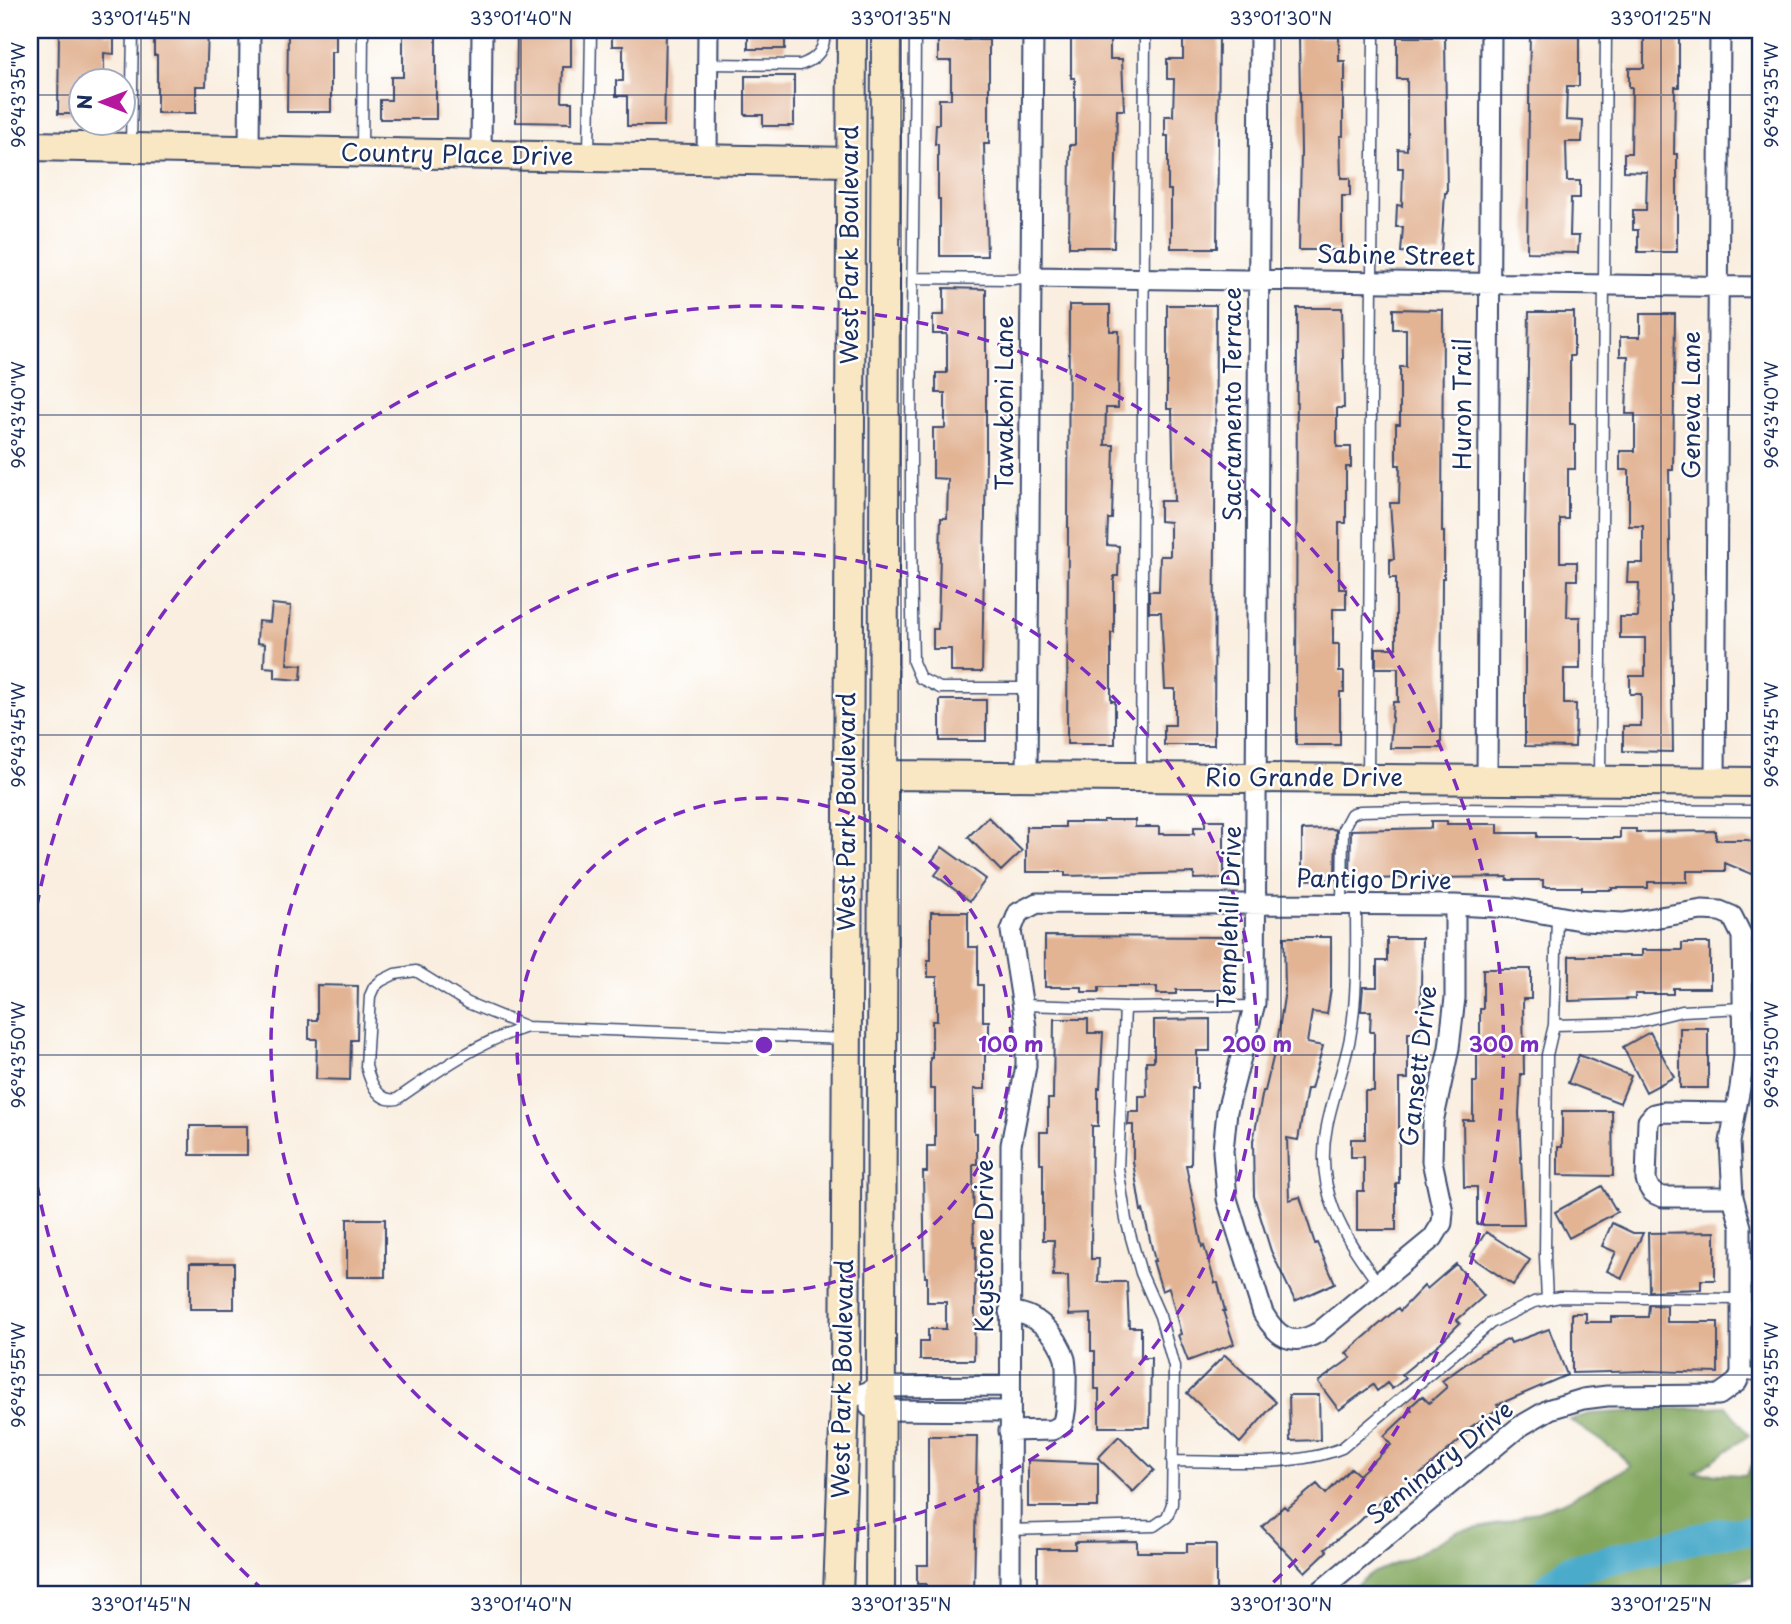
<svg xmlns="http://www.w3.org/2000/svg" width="1791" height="1624" viewBox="0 0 1791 1624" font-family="'Playpen Sans',sans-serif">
	<rect width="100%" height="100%" fill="#fff"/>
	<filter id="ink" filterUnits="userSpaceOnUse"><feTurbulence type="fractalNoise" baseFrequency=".0143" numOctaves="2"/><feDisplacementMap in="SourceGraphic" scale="14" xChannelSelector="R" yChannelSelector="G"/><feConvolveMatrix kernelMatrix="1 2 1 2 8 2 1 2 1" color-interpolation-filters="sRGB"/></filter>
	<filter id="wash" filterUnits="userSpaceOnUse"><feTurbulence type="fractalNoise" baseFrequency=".00686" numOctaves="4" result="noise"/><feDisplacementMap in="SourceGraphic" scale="28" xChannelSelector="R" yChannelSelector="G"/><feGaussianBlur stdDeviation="1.57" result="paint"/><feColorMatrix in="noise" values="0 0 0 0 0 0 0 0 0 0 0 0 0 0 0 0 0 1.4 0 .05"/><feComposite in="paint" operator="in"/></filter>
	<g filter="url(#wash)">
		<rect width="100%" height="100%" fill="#f9eedf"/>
		<path fill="#81a65c" stroke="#4e6a5d" stroke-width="2" d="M1726,1406L1749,1435L1695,1473L1746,1475L1761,1452V1574L1686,1594H1346L1370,1574L1409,1558L1457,1532L1504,1523L1566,1501L1631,1466L1617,1452L1570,1420L1589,1414Z"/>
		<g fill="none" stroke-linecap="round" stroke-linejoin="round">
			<path stroke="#4babca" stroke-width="30" d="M1541,1594L1568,1570L1719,1533L1761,1530"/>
		</g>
		<g id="blocks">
			<path fill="#e2b494" d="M59,30H105V34H114V54L104,53V80H80V114H58Z
				M167,30H208L206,86H196V113H157V55H154V35H167Z
				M288,30L336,33V52H331V112H287Z
				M403,30H436V119H380V100H391V77H403Z
				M517,30H571V67H563L562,102H572V123L516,122Z
				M612,30H666L664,126H627V96H616V81H623V46H612Z
				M748,30H785V49H748Z
				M1530,30H1579V86H1567L1566,120L1583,121L1582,142H1566L1567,181H1580V198H1571L1570,236H1579L1578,253L1527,252Z
				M1644,30H1679V87H1675L1674,154H1677V252H1638V230H1633V210H1646L1647,172L1624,171V153H1631L1632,87H1629V68H1644Z
				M1071,34H1110V59H1122L1124,110H1117L1114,247H1069L1070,145H1075V78H1071Z
				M1183,35H1219L1217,248H1171V190H1168V136H1165V116H1173L1174,79H1167V59H1183Z
				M1299,37H1339V61H1345V81H1343V136H1340L1341,178H1350V196H1342V250H1299L1301,152Z
				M1397,37H1445L1447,193H1445L1441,255L1401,252L1403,227H1396L1397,205L1402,206L1403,168H1398V149L1407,150V79H1397Z
				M938,40H989V144H984L987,256H940V199H938V144H935L936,124H939V99H951V61H938Z
				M745,76H794V126H763V115H745Z
				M944,288L986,289V460L982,672H951V649H933V629H938L941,518H947L948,479L933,478V428H945V393H936V373H947V334H933V315H944Z
				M1069,305H1110V331H1119L1118,408H1106L1105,445H1114L1112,519H1108L1107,545L1119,546L1118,576H1114V633H1111V701H1115V744H1067Z
				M1167,305H1216L1214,745H1164V725H1175V689H1165L1161,612H1149V591H1159L1160,556H1170V522L1160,521V501H1174L1172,409H1167Z
				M1297,308H1342L1344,408H1337V447H1351V467H1346V523H1339V589H1346V609H1333V644H1339V672H1344V692H1340V745H1296Z
				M1393,309L1443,310L1442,532H1444V578H1442L1441,748H1390L1393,702H1398V668H1376V648H1396V578H1390V559H1394L1390,503H1399L1400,465H1396V424H1400V367H1406V329H1393Z
				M1529,312H1574V356H1570V424H1575V469H1568V519H1560V562H1577V580H1568L1567,617H1580V669H1564V704H1576L1575,747L1525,746V536Z
				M1640,314H1675L1673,470H1669L1673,752L1623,751V726H1641V694H1630V676H1645V638H1620V617H1638L1639,583H1627L1628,563H1643V526H1629V470H1620V451H1635V414H1626L1628,356H1620V337H1640Z
				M272,604L291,606L287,664L302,665L301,680L275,678V668L264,667L265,644L257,643L258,621L270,622Z
				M940,700H986V741H940Z
				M988,817L1022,851L1001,871L968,837Z
				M1103,820H1135V827H1159V834H1194V827H1205V820H1224V878L1194,879V873L1065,876V872H1026V827H1065V822H1103Z
				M1431,821H1447V824H1498V833H1537V837H1575V838H1620V829H1636V832L1716,831V840H1748L1761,846V878L1725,863V871H1687V882H1648V888H1612V890H1582V887H1543V880H1507V877L1350,879L1351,830L1431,828Z
				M1333,829L1336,830L1335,879L1302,880V830Z
				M942,847L986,879L970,901L935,875L941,867L932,861Z
				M931,912H968V947H978V985H983V1021H989V1052H985V1089H974V1133H977V1164H973L974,1247H976L974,1360H920V1341H928V1329H946V1302H927V1277H925L923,1172H927V1146H935V1089H930V1058H932V1021H937V977H928V960H931Z
				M1045,936L1226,937V990H1176V994H1157V987H1099V992H1082V987H1045Z
				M1284,937H1331V988L1327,1014L1312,1012L1307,1043L1323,1046L1311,1089H1307L1298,1140L1287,1138L1289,1200L1300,1197L1315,1244L1317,1243L1335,1283L1295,1301L1271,1251L1254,1196L1253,1141L1263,1091H1265L1278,1037L1285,990Z
				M1387,938H1422L1420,1033H1408V1079H1399V1183H1396V1230H1357V1191H1364V1157H1351V1139H1365V1091H1374V1032H1370L1371,1011H1361L1363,987H1377V961H1387Z
				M1682,943H1710V988H1673V994H1635V999L1569,1001V956H1642V950H1682Z
				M1483,969H1531V999H1523L1524,1074H1521L1519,1113L1524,1225H1477V1187H1464L1463,1120H1473V1082H1477V1045H1480V1009H1483Z
				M317,985L358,986L357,1040H351L350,1080L316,1079L317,1039H309V1020H317Z
				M1054,1019H1088V1033H1103L1100,1088H1098V1126H1092L1091,1259H1099L1098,1282H1127L1129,1327H1141V1358H1151L1150,1427H1099V1389H1095V1351H1091V1314L1069,1315L1068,1276H1053L1054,1240H1043V1163H1040V1132H1048V1099H1053Z
				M1210,1019V1051H1197V1088H1192L1191,1165H1186L1202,1247L1204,1246L1215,1283H1218L1225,1311H1223L1234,1344L1188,1361L1178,1335L1181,1334L1169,1288L1162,1291L1153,1261H1155L1143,1210L1141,1211L1133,1162V1125H1128L1129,1112H1139V1096H1147L1146,1061H1154V1020Z
				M1680,1028H1708V1088H1680Z
				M1650,1032L1674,1077L1646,1092L1623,1047Z
				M1579,1055L1631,1076L1620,1103L1568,1083Z
				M1562,1111H1612L1613,1176L1558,1175V1147H1562Z
				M190,1126H247V1155H190Z
				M1602,1186L1617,1212L1569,1238L1555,1212Z
				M347,1219H385V1277H347Z
				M1612,1223L1633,1233H1643L1622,1278L1607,1271L1616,1252L1602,1246Z
				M1486,1232L1530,1260L1513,1285L1470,1256Z
				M1715,1232V1280H1701V1289L1649,1291L1648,1233Z
				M190,1263H234V1309H190Z
				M1456,1264L1484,1296L1457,1320L1460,1323L1440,1343L1402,1374L1406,1378L1392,1389L1387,1383L1377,1391L1373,1385L1339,1410L1318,1382L1351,1358L1346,1353L1375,1328L1398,1308L1400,1311L1424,1286L1427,1289Z
				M1649,1305L1667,1306V1322H1718V1373L1648,1371L1572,1373V1313H1586V1322H1611V1317H1648Z
				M1549,1329L1567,1375L1497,1405L1499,1408L1468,1429L1470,1431L1391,1500L1386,1495L1359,1522L1325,1549L1327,1551L1305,1572L1262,1527L1284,1506L1287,1509L1317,1484L1326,1494L1351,1468L1359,1475L1391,1445L1384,1436L1412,1410L1410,1407L1422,1396L1429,1403L1447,1387L1442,1381L1481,1353L1509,1339L1511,1343Z
				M1225,1355L1276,1402L1240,1443L1187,1393Z
				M1289,1395H1319L1320,1440L1290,1441Z
				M928,1436H977L974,1594H926V1584H917V1565H928Z
				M1119,1436L1154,1470L1133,1492L1098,1458Z
				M1028,1460L1098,1463V1507H1028Z
				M1137,1541V1552H1187V1544H1216V1594H1037V1549H1075V1542Z"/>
		</g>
	</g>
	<g filter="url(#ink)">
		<use href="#blocks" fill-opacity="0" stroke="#3c4c71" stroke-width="2"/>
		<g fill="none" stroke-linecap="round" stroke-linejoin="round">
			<g stroke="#3c4c71" stroke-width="13">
				<path id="lane" d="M915,30C914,241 908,451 913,662L920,678L940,688H1028
					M708,64L800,65C818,59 825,49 825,30
					M131,145L133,30
					M362,149L363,30
					M589,153L591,30
					M914,278L1013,279L1030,277
					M1141,777L1145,30
					M1368,778L1374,30
					M1600,780L1606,30
					M1342,904L1343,829L1351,814L1360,811L1447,809L1761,811
					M1356,904C1356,948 1358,995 1350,1038C1344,1068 1333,1096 1327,1126C1314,1190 1342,1234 1378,1283
					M1125,1008L1255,1006
					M1554,1025L1557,916
					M527,1027C478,1042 439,1070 397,1099C378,1103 370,1082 366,1066L370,996L374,987L381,981L395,974L416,971L468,1003L527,1027L846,1039
					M1547,1300L1545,1256L1547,1055L1554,1025L1634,1023L1682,1011L1743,1008
					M1741,1373L1761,1376
					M1172,1461C1225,1461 1294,1468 1342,1448L1491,1323L1534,1302L1560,1297L1741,1299
					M1009,1530L1154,1526L1167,1517L1172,1504L1174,1367L1160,1316L1141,1273L1126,1220L1118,1168L1125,1008L1023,1005"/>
			</g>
			<g stroke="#3c4c71" stroke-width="23">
				<path id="street" d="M1260,30L1255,1003L1227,1111L1223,1151L1227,1199L1263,1313C1277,1337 1292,1348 1319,1332L1433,1238L1442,1223L1443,1212L1432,1161L1433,1122L1449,1048L1455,998V905
					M249,151L250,30
					M481,155L482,30
					M707,159L708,30
					M1030,277L1761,287
					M1027,776L1033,30
					M1487,779L1491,30
					M1715,781L1720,30
					M1733,1197H1663C1652,1194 1649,1190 1646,1179L1648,1121L1654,1114L1663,1112L1734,1113
					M845,1400L881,1387L1009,1386
					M870,1407L881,1410L1009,1411
					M1009,1431L1052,1430L1062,1425C1066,1414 1066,1404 1066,1392C1066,1382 1067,1369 1065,1359C1058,1334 1035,1312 1009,1312
					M1010,1594L1011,1145L1026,1066V1027L1011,931L1018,913L1037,903L1455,905L1514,908L1585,921L1623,923L1702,910L1720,911L1732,916L1742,936L1744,1055L1740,1088L1730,1142L1733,1197L1741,1227V1373L1737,1382L1719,1395L1607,1396L1583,1399L1550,1409L1519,1427L1317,1594"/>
			</g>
			<g stroke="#3c4c71" stroke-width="32">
				<path id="secondary" d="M30,146L850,162
					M883,775L1761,782
					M838,1594L845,1400L852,30
					M880,1594L886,30"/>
			</g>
			<use href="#lane" stroke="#fff" stroke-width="10"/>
			<use href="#street" stroke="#fff" stroke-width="19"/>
			<use href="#secondary" stroke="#f9e7c3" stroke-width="28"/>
		</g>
	</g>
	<path fill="none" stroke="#1b2f5e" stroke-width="2" stroke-opacity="0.45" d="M141,30V1594M521,30V1594M901,30V1594M1281,30V1594M1661,30V1594M30,95H80M122,95H1761M30,415H1761M30,735H1761M30,1055H1761M30,1375H1761"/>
	<g fill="none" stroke="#7b2cbf" stroke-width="3.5" stroke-dasharray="12 9">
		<circle cx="764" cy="1045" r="247"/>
		<circle cx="764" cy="1045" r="493"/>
		<path d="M264 1591A740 740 0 0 1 30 1142M30 948A740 740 0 1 1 1264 1591"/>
	</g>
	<g text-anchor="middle" stroke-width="5" stroke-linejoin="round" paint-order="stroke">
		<g font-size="24" fill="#1b2f5e" stroke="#fff">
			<text transform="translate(457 155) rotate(1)" y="8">Country Place Drive</text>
			<text transform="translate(850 245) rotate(-90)" y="8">West Park Boulevard</text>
			<text transform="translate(1396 256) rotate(1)" y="8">Sabine Street</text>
			<text transform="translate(1005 403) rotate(-90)" y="8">Tawakoni Lane</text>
			<text transform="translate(1233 404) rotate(-90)" y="8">Sacramento Terrace</text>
			<text transform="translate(1463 404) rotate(-90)" y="8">Huron Trail</text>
			<text transform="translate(1692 405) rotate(-90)" y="8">Geneva Lane</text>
			<text x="1304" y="786">Rio Grande Drive</text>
			<text transform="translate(847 812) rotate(-90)" y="8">West Park Boulevard</text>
			<text transform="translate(1374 880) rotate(1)" y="8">Pantigo Drive</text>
			<text transform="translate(1230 917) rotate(-88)" y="8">Templehill Drive</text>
			<text transform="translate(1419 1066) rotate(-83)" y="8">Gansett Drive</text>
			<text transform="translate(985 1246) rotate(-90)" y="8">Keystone Drive</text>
			<text transform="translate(843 1379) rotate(-89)" y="8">West Park Boulevard</text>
			<text transform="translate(1440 1463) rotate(-39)" y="8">Seminary Drive</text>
		</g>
	</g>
	<circle cx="764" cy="1045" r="10" fill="#7b2cbf" stroke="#fff" stroke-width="3.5"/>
	<g font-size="21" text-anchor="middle" font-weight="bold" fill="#7b2cbf" stroke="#fff" stroke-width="5" stroke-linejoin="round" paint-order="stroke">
		<text x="1011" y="1052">100 m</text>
		<text x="1257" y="1052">200 m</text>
		<text x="1504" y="1052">300 m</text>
	</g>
	<rect width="1791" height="1624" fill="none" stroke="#fff" stroke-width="77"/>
	<g transform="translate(102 102) rotate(270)"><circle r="33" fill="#ffffff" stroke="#a4acbf" stroke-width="2"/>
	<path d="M0-5L12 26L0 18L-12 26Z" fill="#b5179e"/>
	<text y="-10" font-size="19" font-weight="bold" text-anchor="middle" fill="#1b2f5e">N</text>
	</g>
	<rect x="38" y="38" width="1714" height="1548" fill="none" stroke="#1b2f5e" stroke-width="2.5"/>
	<g font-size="18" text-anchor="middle" fill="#1b2f5e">
		<text x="141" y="25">33°01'45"N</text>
		<text x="521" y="25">33°01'40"N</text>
		<text x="901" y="25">33°01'35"N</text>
		<text x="1281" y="25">33°01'30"N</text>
		<text x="1661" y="25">33°01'25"N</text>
		<text transform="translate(1772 95) rotate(-90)" y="6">96°43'35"W</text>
		<text transform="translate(19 95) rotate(-90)" y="6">96°43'35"W</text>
		<text transform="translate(1772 415) rotate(-90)" y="6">96°43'40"W</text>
		<text transform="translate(19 415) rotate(-90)" y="6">96°43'40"W</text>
		<text transform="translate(1772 735) rotate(-90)" y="6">96°43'45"W</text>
		<text transform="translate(19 735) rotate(-90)" y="6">96°43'45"W</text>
		<text transform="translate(1772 1055) rotate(-90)" y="6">96°43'50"W</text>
		<text transform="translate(19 1055) rotate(-90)" y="6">96°43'50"W</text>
		<text transform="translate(1772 1375) rotate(-90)" y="6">96°43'55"W</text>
		<text transform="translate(19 1375) rotate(-90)" y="6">96°43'55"W</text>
		<text x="141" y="1611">33°01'45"N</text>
		<text x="521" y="1611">33°01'40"N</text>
		<text x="901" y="1611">33°01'35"N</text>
		<text x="1281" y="1611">33°01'30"N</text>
		<text x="1661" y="1611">33°01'25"N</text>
	</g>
</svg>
